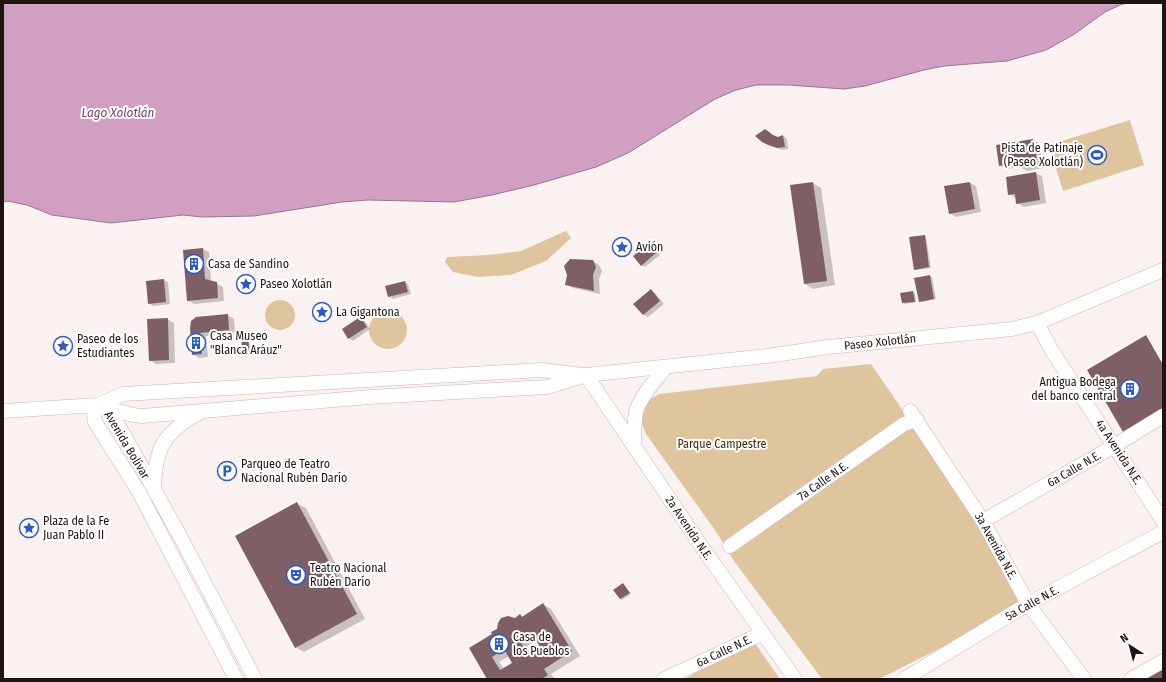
<svg xmlns="http://www.w3.org/2000/svg" width="1166" height="682" viewBox="0 0 1166 682" font-family="'Fira Sans Condensed',sans-serif">
	<rect width="100%" height="100%" fill="#faf2f1"/>
	<path fill="#dfc59d" d="M1130,120L1144,165L1063,191L1049,145Z
		M566,231L571,238L546,261L511,275L478,277L453,272L445,262L447,257L489,255L521,251Z
		M265 315a15 15 0 1 1 30 0a15 15 0 1 1-30 0Z
		M369 330a19 19 0 1 1 38 0a19 19 0 1 1-38 0Z
		M871,364L924,441L1028,604L879,679H822L734,561L717,533L646,434C637,414 639,404 659,394L817,376L823,369Z
		M752,639L780,679H685Z"/>
	<path fill="#d19fc1" stroke="#9c758c" d="M3,3H1127L1120,5L1105,12L1073,35L1046,50L1007,61L944,66L924,70L865,86L844,89L789,85H756L736,90L715,99L628,153L596,167L534,185L492,195L454,202L368,200L342,202L254,216L202,217L183,215L111,223L52,215L27,205L8,201L3,202Z"/>
	<path fill="#0003" fill-rule="evenodd" d="M783,136L787,139L788,149L782,150L763,141Z
		M1033,140L1039,143L1043,168L1027,171L1020,167L1006,169L1000,165Z
		M1035,173L1042,176L1046,203L1024,207L1017,203L1016,198L1009,194Z
		M813,183L821,188L835,285L813,289L805,284Z
		M970,183L976,186L981,212L956,217L950,213Z
		M925,236L926,237L931,268L916,270L915,269Z
		M649,244L653,246L660,255L645,267L641,265Z
		M203,249L209,252L211,281L223,287L224,301L194,304L188,300Z
		M593,261L599,265L602,271L599,279L600,294L573,288L566,284Z
		M930,276L932,277L936,299L922,302L920,301Z
		M164,280L168,282L170,304L153,306L149,303Z
		M405,282L408,284L411,294L393,299L389,296Z
		M651,291L655,293L664,304L648,317L644,315L635,304Z
		M913,292L915,293L916,302L904,304L903,303Z
		M227,315L234,319L235,333L206,336L208,357L199,358L193,354L191,328Z
		M360,318L364,320L370,329L353,341L349,338Z
		M167,319L174,323L175,363L156,364L150,360Z
		M247,334L249,335L250,350H245L243,349Z
		M1146,336L1163,364V410L1125,432L1124,431Z
		M297,504L306,508L365,619L304,652L295,647Z
		M623,585L631,594L622,600L615,591Z
		M543,604L551,609L580,656L551,674L555,679H488L471,648L520,616L523,617ZM537,640L542,647L532,653L528,646ZM509,656L514,663L504,669L499,662Z"/>
	<path fill="#7e5f66" fill-rule="evenodd" d="M765,129L773,135L778,137L783,135L785,147L777,148L768,145L762,142L755,136Z
		M1033,139L1038,165L1019,168L1018,163L999,166L996,145Z
		M1036,172L1040,200L1016,204L1015,194L1008,195L1006,177Z
		M813,182L827,281L804,284L790,185Z
		M970,182L975,209L949,214L944,186Z
		M925,235L929,267L914,270L909,237Z
		M649,243L657,252L641,266L633,256Z
		M203,248L205,279L217,282L218,298L187,301L183,250Z
		M570,259L593,260L596,267L593,275L594,291L565,285L567,275L564,266Z
		M930,275L934,299L919,302L914,278Z
		M164,279L166,302L148,304L146,281Z
		M405,281L408,292L388,297L385,286Z
		M651,289L660,301L643,315L633,304Z
		M913,291L915,302L902,303L900,293Z
		M228,314L229,330L200,333L202,354L192,355L190,328L191,321L196,317Z
		M360,317L367,327L348,339L342,329Z
		M168,318L169,360L149,361L147,319Z
		M241,332L248,333L249,350H242Z
		M1146,335L1163,365V408L1123,432L1087,370Z
		M297,502L357,614L295,648L235,536Z
		M623,583L630,593L620,599L613,590Z
		M543,603L572,651L544,669L548,675L542,679H487L469,648L492,634L491,632L497,629L498,623L501,618L508,616L515,618L520,614L522,617ZM532,633L540,647L528,654L520,641ZM504,649L512,663L500,670L492,657Z
		M1163,666V679H1140Z"/>
	<g fill="none" stroke-linecap="round" stroke-linejoin="round">
		<g stroke="#d4b1ab" stroke-width="15">
			<path id="minor" d="M1037,323L1052,351L1163,521
				M586,375L702,547L795,679
				M101,406L109,411L124,435L181,538L255,679
				M3,411L98,405L133,415L142,416L370,397L547,387L586,375L767,356L828,347L1012,329L1037,323L1163,270
				M910,411L983,521L1028,604L1084,679
				M634,447C635,435 633,420 637,409C643,393 656,380 666,367
				M154,489C155,448 163,433 199,413
				M983,521L1114,446L1163,416
				M730,546L904,424L917,420
				M236,679L139,492L95,422L94,415L98,405L123,394L542,370L582,375
				M664,679L763,633
				M904,679L1028,604L1163,532
				M1131,679L1163,661"/>
		</g>
		<use href="#minor" stroke="#fff" stroke-width="14"/>
	</g>
	<defs>
		<g id="stadium-ring" transform="scale(1)"><circle r="9.5" fill="#fff" stroke="#2d5ac9" stroke-width="1.5"/><path d="M0-5a6.5 5 0 1 0 0 10a6.5 5 0 1 0 0-10ZM-3.5-1.8h7v3.6h-7Z" fill="#2d5ac9"/></g>
		<g id="sight-ring" transform="scale(1)"><circle r="9.5" fill="#fff" stroke="#2d5ac9" stroke-width="1.5"/><path d="M0-6L1.8-2.2L6-1.7L2.9 1.2L3.7 5.4L0 3.3L-3.7 5.4L-2.9 1.2L-6-1.7L-1.8-2.2Z" fill="#2d5ac9"/></g>
		<g id="building-ring" transform="scale(1)"><circle r="9.5" fill="#fff" stroke="#2d5ac9" stroke-width="1.5"/><path d="M-4-6H4V6H1V3H-1V6H-4ZM-2.5-4.3h1.7v1.8h-1.7ZM.8-4.3h1.7v1.8H.8ZM-2.5-1h1.7V.8h-1.7ZM.8-1h1.7V.8H.8Z" fill="#2d5ac9"/></g>
		<g id="parking-ring" transform="scale(1)"><circle r="9.5" fill="#fff" stroke="#2d5ac9" stroke-width="1.5"/><path d="M-3.5-5.5H1a3.5 3.5 0 0 1 0 7H-1V5.5H-3.5ZM-1-3.4V-.6H.8a1.4 1.4 0 0 0 0-2.8Z" fill="#2d5ac9"/></g>
		<g id="theatre-ring" transform="scale(1)"><circle r="9.5" fill="#fff" stroke="#2d5ac9" stroke-width="1.5"/><path d="M-5-5.5Q0-4 5-5.5V0Q5 5 0 6Q-5 5-5 0ZM-3.3-2.5H-1v1.5H-3.3ZM1-2.5H3.3v1.5H1ZM-2.8 1Q0 5.5 2.8 1Z" fill="#2d5ac9"/></g>
	</defs>
	<g fill-rule="evenodd">
		<use href="#stadium-ring" x="1097" y="155"/>
		<use href="#sight-ring" x="622" y="247"/>
		<use href="#building-ring" x="194" y="264"/>
		<use href="#sight-ring" x="246" y="284"/>
		<use href="#sight-ring" x="322" y="312"/>
		<use href="#building-ring" x="196" y="343"/>
		<use href="#sight-ring" x="63" y="346"/>
		<use href="#building-ring" x="1130" y="389"/>
		<use href="#parking-ring" x="227" y="471"/>
		<use href="#sight-ring" x="29" y="528"/>
		<use href="#theatre-ring" x="296" y="575"/>
		<use href="#building-ring" x="499" y="644"/>
	</g>
	<g text-anchor="middle" stroke-width="4" stroke-linejoin="round" paint-order="stroke">
		<g font-size="12" fill="#201412" stroke="#fff" text-anchor="start">
			<text x="1083" y="152" text-anchor="end">Pista de Patinaje<tspan x="1083" dy="14">(Paseo Xolotlán)</tspan></text>
			<text x="636" y="251">Avión</text>
			<text x="208" y="268">Casa de Sandino</text>
			<text x="260" y="288">Paseo Xolotlán</text>
			<text x="336" y="316">La Gigantona</text>
			<text x="210" y="340">Casa Museo<tspan x="210" dy="14">"Blanca Aráuz"</tspan></text>
			<text x="77" y="343">Paseo de los<tspan x="77" dy="14">Estudiantes</tspan></text>
			<text x="1116" y="386" text-anchor="end">Antigua Bodega<tspan x="1116" dy="14">del banco central</tspan></text>
			<text x="241" y="468">Parqueo de Teatro<tspan x="241" dy="14">Nacional Rubén Darío</tspan></text>
			<text x="43" y="525">Plaza de la Fe<tspan x="43" dy="14">Juan Pablo II</tspan></text>
			<text x="310" y="572">Teatro Nacional<tspan x="310" dy="14">Rubén Darío</tspan></text>
			<text x="513" y="641">Casa de<tspan x="513" dy="14">los Pueblos</tspan></text>
		</g>
		<g font-size="12" fill="#201412" stroke="#fff">
			<text transform="translate(880 342) rotate(-6)" y="4">Paseo Xolotlán</text>
			<text transform="translate(127 445) rotate(59)" y="4">Avenida Bolívar</text>
			<text transform="translate(1119 452) rotate(57)" y="4">4a Avenida N.E.</text>
			<text transform="translate(1074 469) rotate(-30)" y="4">6a Calle N.E.</text>
			<text transform="translate(823 481) rotate(-35)" y="4">7a Calle N.E.</text>
			<text transform="translate(689 528) rotate(56)" y="4">2a Avenida N.E.</text>
			<text transform="translate(996 546) rotate(61)" y="4">3a Avenida N.E.</text>
			<text transform="translate(1032 603) rotate(-29)" y="4">5a Calle N.E.</text>
			<text transform="translate(724 651) rotate(-25)" y="4">6a Calle N.E.</text>
		</g>
		<g font-size="12" fill="#422d03" stroke="#fff">
			<text x="722" y="448">Parque Campestre</text>
		</g>
		<g font-size="13" font-style="italic" fill="#7b3d6a" stroke="#fff">
			<text x="118" y="117">Lago Xolotlán</text>
		</g>
	</g>
	<rect width="1166" height="682" fill="none" stroke="#201412" stroke-width="8"/>
	<g transform="translate(1130 646) rotate(324)" stroke="#ffffff" stroke-width="3" paint-order="stroke">
	<path d="M0-3L7 15L0 10L-7 15Z" fill="#201412"/>
	<text y="-6" font-size="11" font-weight="bold" text-anchor="middle" fill="#201412">N</text>
	</g>
</svg>
